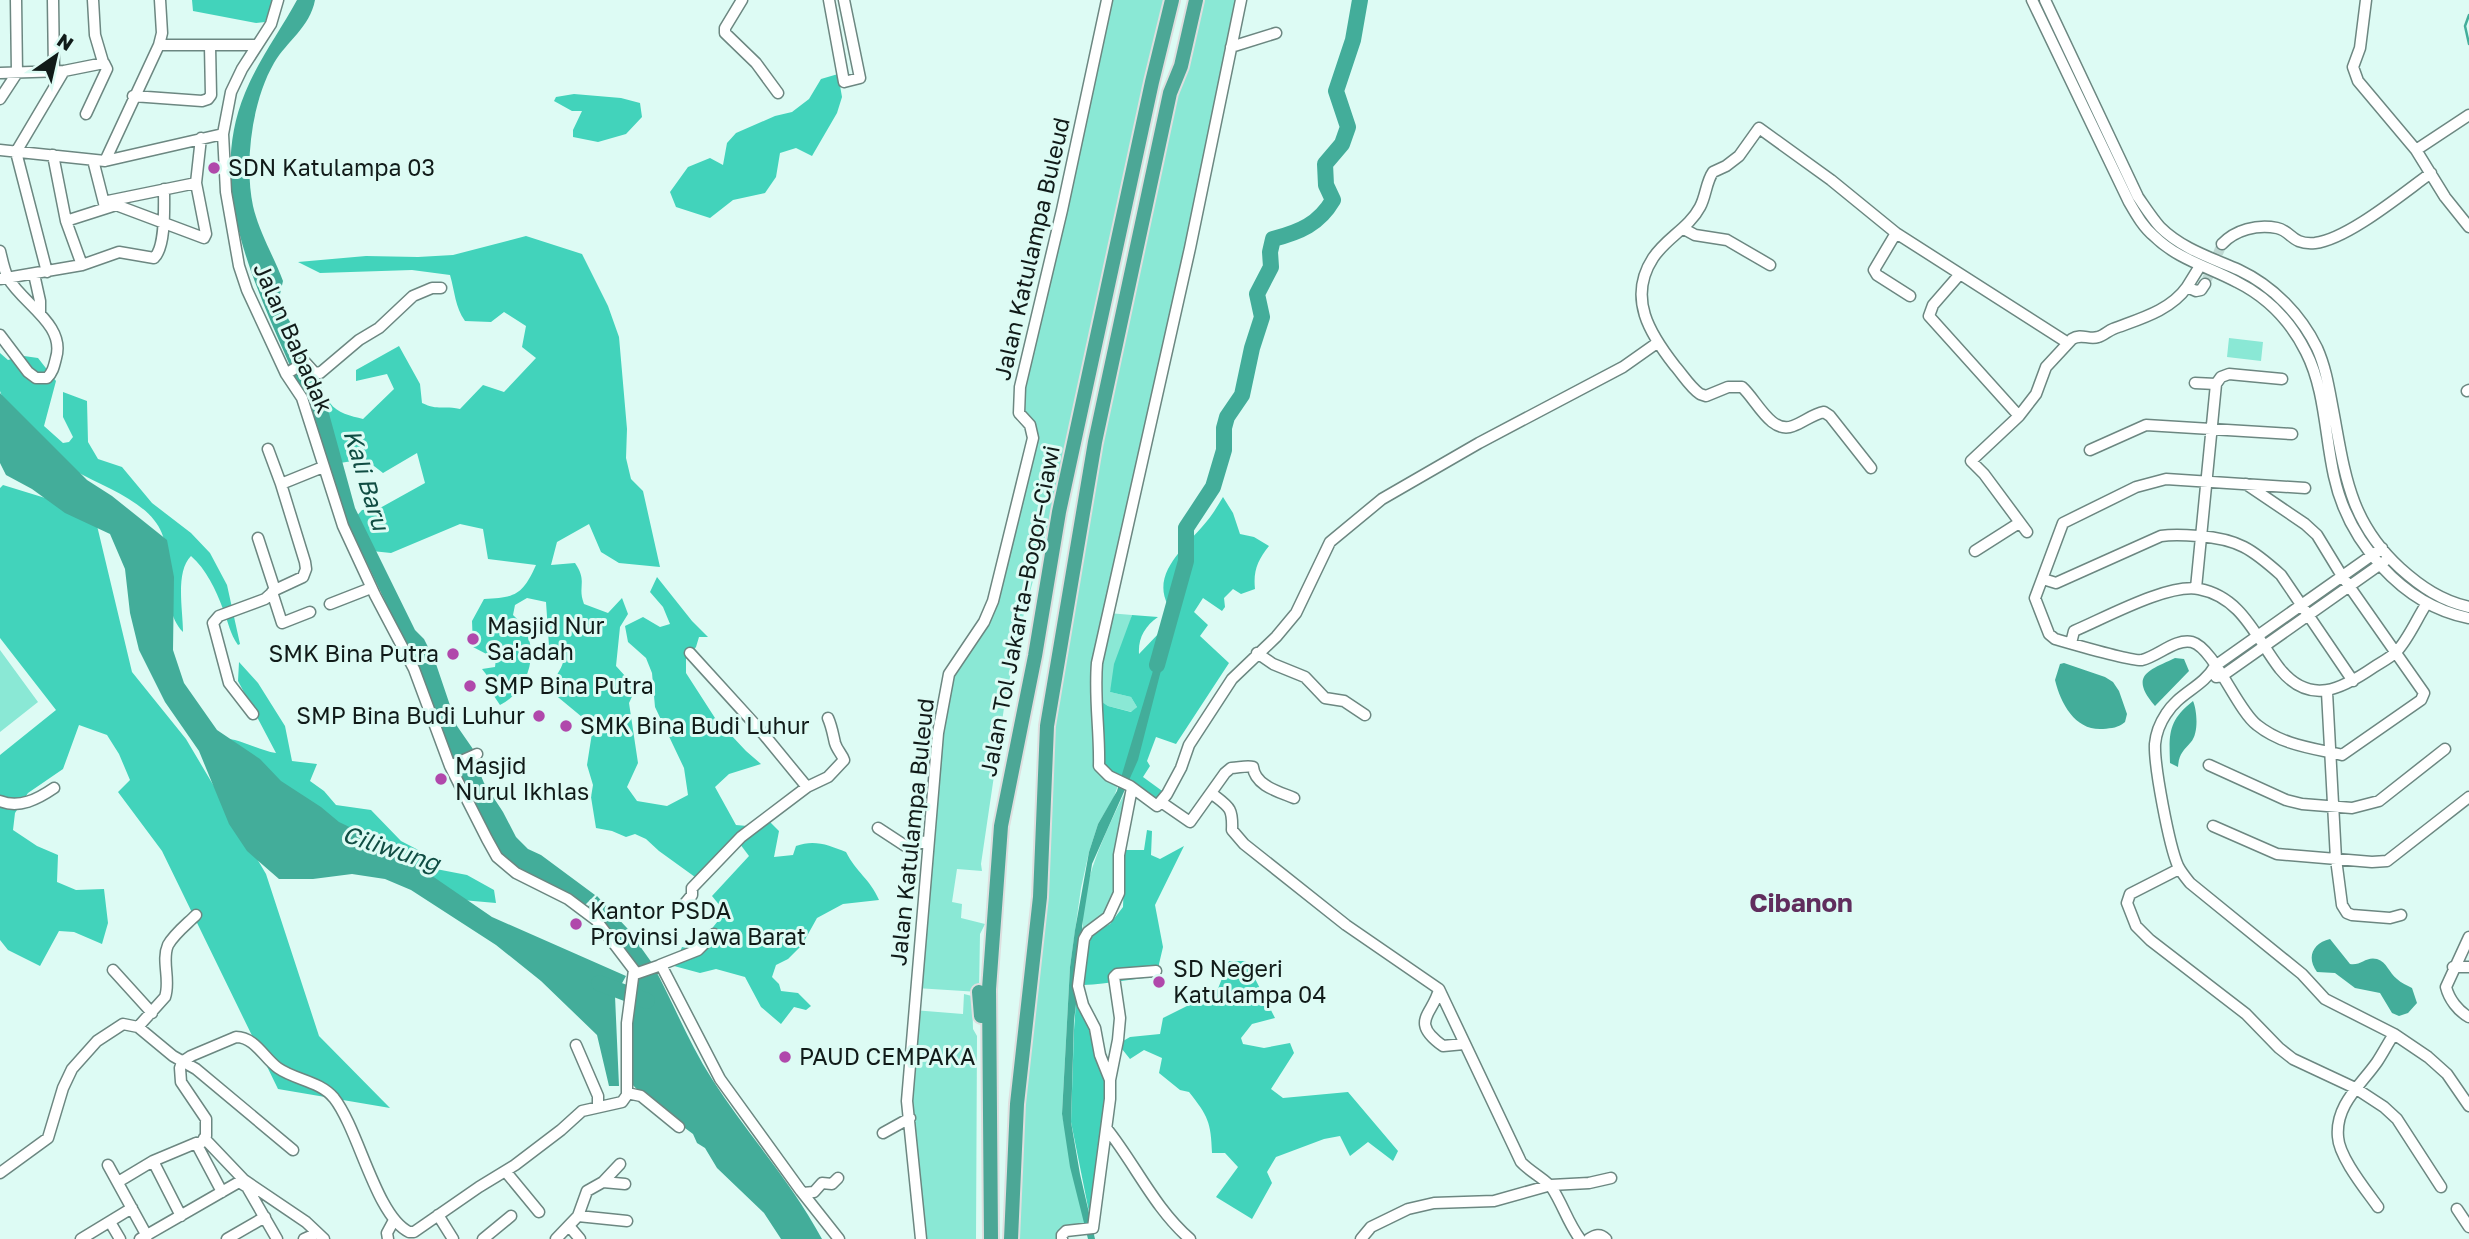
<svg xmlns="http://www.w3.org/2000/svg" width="2469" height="1239" viewBox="0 0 2469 1239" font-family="'Golos Text',sans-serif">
	<rect width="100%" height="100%" fill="#ddfbf4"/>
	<path fill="#8ae8d5" d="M1106,0H1172L1059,485L1018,636L1004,708L981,864L982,871L957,869L952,902L962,904L961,918L985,924L980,934L979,992L916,988L946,685L984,622L1033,438L1019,413Z
		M1195,0H1240L1108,613L1132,615L1110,692L1131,697L1137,707L1132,712L1108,706L1097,700L1120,779L1114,797L1098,824L1089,852L1081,888L1070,967L1062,1114L1086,1229L1066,1231L1062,1239H1011L1045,797L1072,578Z
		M2229,338L2263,342L2261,361L2227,357Z
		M0,650L38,702L0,732Z
		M1129,784V799L1114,906L1084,937C1075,891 1109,825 1129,784Z
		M964,994L972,996L973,1029L977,1036L976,1239H920L907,1119L913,1010L963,1014Z"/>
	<path fill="#42d3bb" d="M192,0H274L265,22L256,23L193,11Z
		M838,74L842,97L837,113L812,156L796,148L780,153L776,177L765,193L733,200L710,218L676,207L670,192L688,167L710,158L723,165L727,143L736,133L775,116L792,112L809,99L821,79Z
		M574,94L621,98L640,103L642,117L626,134L598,142L573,137V130L582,111H572L554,101L556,97Z
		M526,236L582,254L608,306L619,337L627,429L626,458L631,479L643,491L660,567L619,563L601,552L589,524L557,542L551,565L575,563C588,582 577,586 584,604L608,613L622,598L628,614L620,627L616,666L636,688L629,703L638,763L627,787L637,801L667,806L688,795L684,768L655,707L652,673L646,658L628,642L625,626L643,617L660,627L670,624L663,607L650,592L657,577L692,621L708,637H699L696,647L686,659V673L715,718L746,751L761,764L729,774L715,787L736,825L747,826L770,822L779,831L774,857L793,855L796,846C814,839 829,845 846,852C856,872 870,879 879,900L843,904L817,918L802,945L788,959L776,965L772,977L779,984L781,991L798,993L811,1006L806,1010L794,1007L781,1024L761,1007L745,977L716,969L700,973L674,966L682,947L695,950L725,912L712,896L749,856L734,836L715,864L695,877L659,851L646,839L635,834L626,837L612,831L596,828L591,797L593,785L587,765L592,733L582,717L553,693C553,673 563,672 564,656L549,646L546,602L527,598L515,605L513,615C517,619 522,623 524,628C540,654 527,692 500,705L494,696L496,687L482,669L495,667L496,659L473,647L472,621L484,599C516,598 523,594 536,565L488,559L483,529L460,524L391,553L372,551L354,519L362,510L380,508L425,483L417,453L383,473L365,459L340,463L325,405L330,403C337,413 351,416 363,419L394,389L387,374L356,381V370L399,346L420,384L422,403C439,411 443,405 460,409L483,385L504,392L536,358L522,347L526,326L504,312L491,322L465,321C455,307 455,292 450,275L412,270L320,273L298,262L366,256L418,257L453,255Z
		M0,353L8,360L24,356L38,358L56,381L44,426L63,443L69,442L73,437L63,417V392L87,401L88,442L98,459L122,467L152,503L191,533L210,553L227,585L240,644L238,645C230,634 228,621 223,609C216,590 206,569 191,556C175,572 183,610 183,632C156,603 180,551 154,520C138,499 99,484 77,472C62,464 4,407 0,391C0,380 0,365 0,353Z
		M3,485L94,513L132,672L186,739L266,874L319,1036L390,1108L278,1089L162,851L118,792L130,780L119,754L107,735L79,725L63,769L28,793L15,813L13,830L37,846L58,855L57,882L76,890L104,889L108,923L102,944L74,932L59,931L40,966L8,950L0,940V755L56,710L0,638V488Z
		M1223,497L1233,513L1240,534L1254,537L1269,546C1258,560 1253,570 1255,589L1241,594L1233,589L1224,598L1225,607L1222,611L1203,598L1194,612L1208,625L1200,636L1229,663L1176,744L1156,737L1147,761L1150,766L1143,777L1165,793L1158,803L1099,766L1097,699L1108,706L1131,712L1137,707L1131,697L1110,692L1114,664L1132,615L1158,617C1145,626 1138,638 1139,654L1161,631L1168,605C1150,572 1189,544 1207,521C1213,514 1218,505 1223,497Z
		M239,662L258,683L285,726L292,761L317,764L310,781L324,791L336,805L371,810L401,841L424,853L436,869L467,875L494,890L496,903L462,900L333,827L222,738C241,739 258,750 276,753L238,681Z
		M1147,830L1152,831L1151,855L1160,859L1184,846L1155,905L1163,947L1159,964V977C1133,978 1110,984 1083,985L1087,950L1092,933L1110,924L1123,907L1125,850H1144Z
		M1229,961H1246L1275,1018L1252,1024L1241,1038L1243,1044L1264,1048L1290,1043L1294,1053L1271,1089L1283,1098L1348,1092L1398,1151L1393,1161L1368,1142L1350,1156L1340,1136L1324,1139L1276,1157L1267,1172L1272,1183L1252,1219L1216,1197L1238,1167L1225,1153H1212C1211,1122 1208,1116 1189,1092L1180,1090L1159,1073L1162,1058L1144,1050L1130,1059L1118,1044L1130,1037L1160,1034L1163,1018L1217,991Z
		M1079,996L1110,1080L1092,1227L1071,1122L1074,1030L1076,1002Z"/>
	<path fill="#43ad9a" d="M297,0H315C310,27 287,41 274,63C252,101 244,163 253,206C259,232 274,257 283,281L280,294L282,308L293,327V339L302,362L291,368C254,282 206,187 245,93C258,61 280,31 297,0Z
		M304,366L322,388L355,508L415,630L424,639L433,657L414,662L344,515L311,416L293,373Z
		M0,393L87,480L112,496L167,540L174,577L173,650L184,683L217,730L260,759L281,781L321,807L339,822L387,845L492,917L626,976L615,996L619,1086H609L597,1035L541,981L496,945L411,890L385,879L352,874L313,879H279L247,851L229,824L199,751L165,702L139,650L130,613L125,569L110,534L65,513L32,489L6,475L0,463Z
		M1161,644L1167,647L1138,760L1092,864L1082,926L1084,937L1074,1021L1071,1122L1080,1174L1095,1239H1088L1070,1167L1062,1114L1070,967L1075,930L1089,852L1098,824L1117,791Z
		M2175,658L2184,659L2189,671L2155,706C2128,675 2150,670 2175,658Z
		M435,661L457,726L475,752L453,763L416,665Z
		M2064,663L2105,677L2113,682L2119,691L2127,714L2125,722C2118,728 2112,728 2103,729C2076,731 2061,705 2055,680L2060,664Z
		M2193,701C2197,710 2199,733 2191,742C2183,751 2179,754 2178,767L2170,763C2169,733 2168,721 2193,701Z
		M474,759L484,783L503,812L516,837L528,849L541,855L595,895L585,905L514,865L491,844L466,795V785L455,768Z
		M597,896L627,928L652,963L636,970L587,908Z
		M2330,939L2350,964C2361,966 2366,956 2377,959C2387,962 2389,973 2397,979C2401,983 2407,985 2412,988L2417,1003L2408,1013L2399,1016L2392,1013L2380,993L2355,988L2335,973L2317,972C2306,957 2313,943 2330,939Z
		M655,969C674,1005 690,1045 712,1079C747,1134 791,1181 822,1239H781L764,1213L717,1168L705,1148L697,1143L693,1134L646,1099L630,1082L631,999L635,977Z"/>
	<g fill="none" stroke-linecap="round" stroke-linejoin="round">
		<path stroke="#43ad9a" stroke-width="2.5" d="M2469,15L2465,26L2469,44"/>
		<path stroke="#43ad9a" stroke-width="16" d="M1157,665L1186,561V528L1213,487L1224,450V428L1227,417L1242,395L1252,348L1262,317L1257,294L1271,267L1270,252L1273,239C1300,232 1319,224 1333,200L1326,185L1325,164L1342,144L1348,127L1336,91L1353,40L1360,0
			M599,983L647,1001"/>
		<path stroke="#bed9d3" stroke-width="10" stroke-dasharray="10 5" stroke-linecap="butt" d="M2205,284L2222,244"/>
		<g stroke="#6c8781" stroke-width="13">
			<path id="minor" d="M53,0L54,71
				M93,0L95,35L103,62
				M742,0L725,28V33L756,63L778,93
				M829,0L844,82L860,78L844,0
				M1241,0L1190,248L1097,663C1094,698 1100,732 1099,766L1109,776L1130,786L1157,806L1167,794L1181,768L1189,745L1232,679L1276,637L1296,613L1330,542L1382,499L1479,443L1623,367L1657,343
				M2032,0L2129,202C2136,214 2143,227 2154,236C2177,259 2209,267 2237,282C2267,297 2291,322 2306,352C2325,389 2325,436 2334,476C2348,541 2402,605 2469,618
				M2045,0L2138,197C2145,207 2152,218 2160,227C2182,249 2212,258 2239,270C2273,286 2301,315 2317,348C2326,368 2329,389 2333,410C2345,474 2349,521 2400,568C2421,587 2442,601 2469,607
				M2366,0L2360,48L2353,67L2358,81L2416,150L2445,197L2469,227
				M159,45H257
				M1231,47L1276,33
				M0,73L64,71L104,63L107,69L86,114
				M133,96L202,101L208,99L211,95L210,46
				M0,99L17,73L16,0
				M0,150L105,161L223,134
				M2416,150L2469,115
				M53,155L66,221L82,265
				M93,160L105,207
				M105,161L159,45L162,33L160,0
				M108,201L196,183
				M66,221L116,205L204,238L206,234L196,183L201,138
				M1684,229L1695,235L1727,240L1770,265
				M1896,233L1874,270L1877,275L1910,296
				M2222,244C2235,230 2257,224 2277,228C2292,231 2291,245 2315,243C2348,239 2403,193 2431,173
				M0,251C2,259 4,270 8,278C23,304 66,325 56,358C54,366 53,372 47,378H36L28,372L0,335
				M47,272L16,152L64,71
				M34,274L40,301V313
				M1960,274L1933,305L1929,316L2019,416L1971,461L1984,474L2027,532
				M0,279L82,265L119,252L154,258C166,247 164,206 164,189
				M2187,287L2200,266
				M286,374L305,362L314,372L320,373L359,340L379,328L413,296L432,288H441
				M2195,383L2216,384
				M2216,384L2221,377L2229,374L2282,379
				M2467,391L2469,390
				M2019,416L2036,394L2046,367L2072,339C2081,333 2089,340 2098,337C2103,336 2108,331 2113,329C2139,319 2170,311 2187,287L2196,291L2201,290L2205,284
				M268,449L281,484
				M2090,450L2146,425L2292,434
				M1871,468L1830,416L1824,412C1813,414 1804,422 1793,426C1771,435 1756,399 1742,387H1728L1706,396L1700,394C1690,387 1683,375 1675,366C1650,334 1627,298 1653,258C1666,238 1689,228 1700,207C1706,196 1706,182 1713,172L1726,166L1739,156L1759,128L1831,180L1896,233L2068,343
				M2246,484L2305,524L2317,535L2342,576L2424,693L2421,700L2342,755C2312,748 2282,745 2257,725C2237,710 2214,648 2192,642C2176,638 2158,656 2142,660C2133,662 2069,643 2055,639L2049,634L2035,598L2063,523L2136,487L2166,479L2305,488
				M258,538L275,590
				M2382,548L2215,666C2203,687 2179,693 2166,714C2160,723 2156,733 2155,744C2154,766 2169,845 2178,866C2181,872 2186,878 2190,883L2302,974L2325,999L2394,1034L2428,1057L2447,1074L2469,1106
				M1975,551L2019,523
				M2043,579L2056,583L2161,536C2174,534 2186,535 2199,536C2238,539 2252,549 2281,575L2353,681
				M2196,588L2216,384
				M272,592L282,623L310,612
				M330,604L371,588
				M2071,643L2074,631C2105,618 2168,583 2199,589C2242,597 2256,638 2280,669C2310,706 2342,689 2374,667C2380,663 2390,658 2396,652C2408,640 2417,618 2427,603
				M690,653L761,731L807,787
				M1257,653L1273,664L1305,677L1325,698L1344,701L1365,715
				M2216,677L2222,676L2385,561
				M2327,692L2336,859L2342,905L2347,913L2352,915L2390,918L2401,915
				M253,714L229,683L213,623L219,616L265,599L275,590L303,577L306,569L305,562L281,484L323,467
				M2209,765L2286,800L2302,804L2352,808L2379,801L2445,749
				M450,766L477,754
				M1211,793C1229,807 1233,807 1232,830L1244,844L1346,925L1439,989L1521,1162C1529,1171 1548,1181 1552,1188C1563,1205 1568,1223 1580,1239
				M0,801C19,809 38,799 54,788
				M1161,802L1190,822L1225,773L1231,768C1238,768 1247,765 1253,767C1255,786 1280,792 1294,798
				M2213,826L2277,854L2372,862L2387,861L2469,797
				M878,828L907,847L929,840
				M2179,869L2130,894L2127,903L2136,926L2150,940L2246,1014L2279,1048L2293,1059L2355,1088L2384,1107L2397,1119L2441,1187
				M682,907L692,895V888L741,837L807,787L828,777L844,760C842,754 837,750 835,743C833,735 832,727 828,718
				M2469,937L2446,987C2449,999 2458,1011 2469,1017
				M660,965L698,950L714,934
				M2453,967H2469
				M113,970L152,1013
				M635,974L661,965L720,1079L801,1191L839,1239
				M1439,989C1434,1014 1408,1021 1443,1046L1464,1044
				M138,1027L165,997C171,980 161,961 168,945C174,934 187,924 196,915
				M576,1045L598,1096V1106
				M1110,1080L1118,1040L1120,1018L1114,977L1117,974L1156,971
				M627,1093L641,1096L679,1127
				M1107,1129C1135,1164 1155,1209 1190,1239
				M883,1133L910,1118
				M204,1138L244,1180L306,1222L324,1239
				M196,1143L222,1192
				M153,1161L181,1216
				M108,1165L147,1236
				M506,1172L539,1212
				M0,1173L48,1138L63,1088L72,1069L97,1041L123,1024L138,1027L173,1056L196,1069L293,1150
				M118,1182L153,1161L196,1143H201L206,1136V1119L181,1082L180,1068L182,1062L191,1056L236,1037C255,1037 264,1058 278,1068C295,1080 320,1081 334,1098C359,1130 376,1216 409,1232H414L479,1187L515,1165L561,1130L582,1111L622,1102L627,1095V1023L634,970L596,920L568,899L516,873L497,857L487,839L450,766L414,669L375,595L343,526L302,398L286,374L247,290L239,266L226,192L223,134L231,92L242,69L271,24L278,0
				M603,1182L625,1184
				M803,1193L814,1192L822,1183L832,1184L838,1178
				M2378,1207C2366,1190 2339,1157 2338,1137C2335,1105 2361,1085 2377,1062C2383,1053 2388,1043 2394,1034
				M2457,1209L2469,1227
				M438,1215L453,1239
				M578,1216L627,1221
				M110,1222L120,1239
				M569,1226L580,1239
				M81,1239L132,1208
				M140,1239L239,1182L247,1187L277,1239
				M227,1239L265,1217
				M304,1239L313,1235
				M388,1239L387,1233L394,1220
				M483,1239L511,1216
				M556,1239L578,1216L587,1191L603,1182L620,1164
				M921,1239L907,1101L938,733L949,674L984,622L993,601L1033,438L1030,425L1019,413L1020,387L1062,210L1107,0
				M1062,1239V1235L1066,1231L1093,1228L1110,1099V1080L1100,1055L1095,1028L1083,1005L1078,986L1084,939L1088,932L1108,917L1119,893V855L1132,788
				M1361,1239L1371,1227L1408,1209L1434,1203L1494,1201L1551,1185L1589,1183L1611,1178
				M1589,1239C1595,1235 1600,1233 1606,1239"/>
		</g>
		<g stroke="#dedfdf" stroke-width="18">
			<path id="highway" d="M979,992L981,1016
				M991,1239L989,989L1001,826L1035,656L1059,512L1152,82L1172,0
				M1011,1239L1017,1104L1040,897L1047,726L1095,442L1170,93L1181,66L1196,0"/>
		</g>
		<use href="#minor" stroke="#fff" stroke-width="10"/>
		<use href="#highway" stroke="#4ca796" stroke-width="14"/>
	</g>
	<g fill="#b048ab" stroke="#ddfbf4" stroke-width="2.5">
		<circle cx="214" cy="168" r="7"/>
		<circle cx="473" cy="639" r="7"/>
		<circle cx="453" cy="654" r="7"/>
		<circle cx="470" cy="686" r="7"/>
		<circle cx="539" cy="716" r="7"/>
		<circle cx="566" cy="726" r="7"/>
		<circle cx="441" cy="779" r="7"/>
		<circle cx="576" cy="924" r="7"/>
		<circle cx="1159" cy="982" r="7"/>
		<circle cx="785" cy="1057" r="7"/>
	</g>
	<g text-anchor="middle" stroke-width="6" stroke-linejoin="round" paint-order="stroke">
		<g font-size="23" fill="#111b19" stroke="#ddfbf4" text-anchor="start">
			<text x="228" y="176">SDN Katulampa 03</text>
			<text x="487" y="634">Masjid Nur<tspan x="487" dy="26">Sa'adah</tspan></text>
			<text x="439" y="662" text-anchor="end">SMK Bina Putra</text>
			<text x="484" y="694">SMP Bina Putra</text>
			<text x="525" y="724" text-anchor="end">SMP Bina Budi Luhur</text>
			<text x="580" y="734">SMK Bina Budi Luhur</text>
			<text x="455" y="774">Masjid<tspan x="455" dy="26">Nurul Ikhlas</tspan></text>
			<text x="590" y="919">Kantor PSDA<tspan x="590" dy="26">Provinsi Jawa Barat</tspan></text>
			<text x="1173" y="977">SD Negeri<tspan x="1173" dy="26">Katulampa 04</tspan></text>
			<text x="799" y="1065">PAUD CEMPAKA</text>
		</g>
		<g font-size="23" fill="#111b19" stroke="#ddfbf4">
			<text transform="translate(1032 249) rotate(-77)" y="8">Jalan Katulampa Buleud</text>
			<text transform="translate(293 338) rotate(66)" y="8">Jalan Babadak</text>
			<text transform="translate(1020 611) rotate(-79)" y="8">Jalan Tol Jakarta–Bogor–Ciawi</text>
			<text transform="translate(912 832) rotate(-84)" y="8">Jalan Katulampa Buleud</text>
		</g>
		<g font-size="24" font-style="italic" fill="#104d43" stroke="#ddfbf4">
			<text transform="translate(366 480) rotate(73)" y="8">Kali Baru</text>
			<text transform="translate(391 849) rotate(18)" y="8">Ciliwung</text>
		</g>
		<g font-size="26" font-weight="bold" fill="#602d5d" stroke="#ddfbf4">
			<text x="1801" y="912">Cibanon</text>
		</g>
	</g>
	<g transform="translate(56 56) rotate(34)" stroke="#ddfbf4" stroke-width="5" paint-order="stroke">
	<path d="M0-5L12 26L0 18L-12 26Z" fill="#111b19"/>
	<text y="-10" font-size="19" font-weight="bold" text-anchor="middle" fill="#111b19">N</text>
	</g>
</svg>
